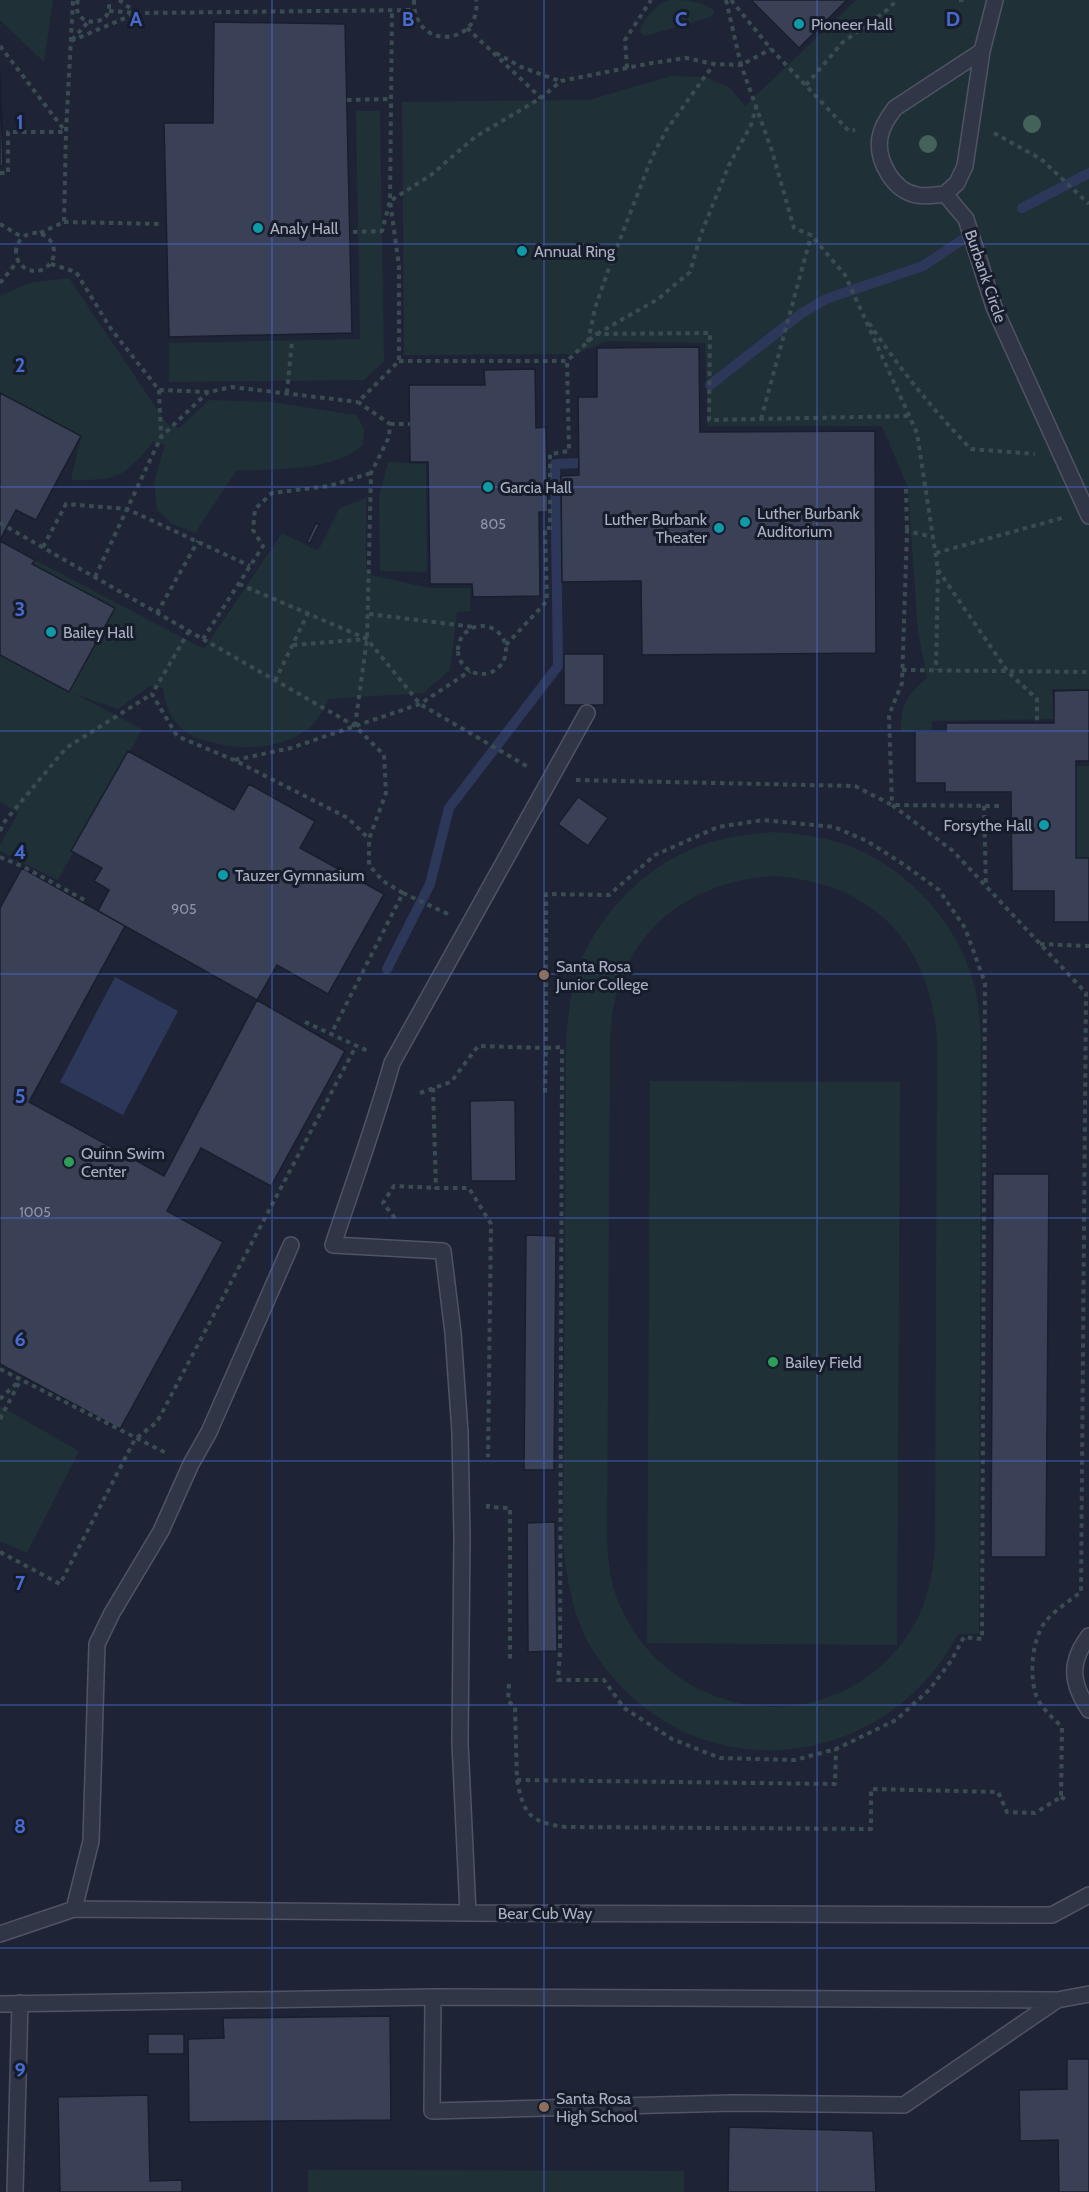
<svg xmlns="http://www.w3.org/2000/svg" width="1089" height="2192" viewBox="0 0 1089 2192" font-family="Cabin,sans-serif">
	<rect width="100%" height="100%" fill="#1e2436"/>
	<path fill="#203037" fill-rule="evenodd" d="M0,0H53L44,62L0,20Z
		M668,0C684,0 703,0 714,11L713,15L708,18L645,36L640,32C644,17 654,7 668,0Z
		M856,0H1089V689H1052L1055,719L932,721V730L901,732C901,704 906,696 927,678L918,632L908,488L882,426H708L705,343L608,341L575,354L404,355L402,102L589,100L671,76L706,77L730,88L745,106Z
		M356,111H380L384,361L364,380L169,382V343L360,339Z
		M69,278L167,424L179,428L209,400L271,402L356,415L364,429L363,445C330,473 277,468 236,471L195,533L171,523L157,510L154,482L165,445L154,441C124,477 118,481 71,480L81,436L0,393V296L29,283Z
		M388,462L426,464L427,572L380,571L379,497Z
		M366,498V574L429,588H470V611L457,612L450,670L423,693L329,699C323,708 317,723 308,729C280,750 239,751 207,741C201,739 194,738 189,734C173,724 165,707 163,688L150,686L118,709L75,694L142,729L58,880L0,851V845L18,813L0,802V655L69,692L115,608L32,564L35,560L204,649L282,533L318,551L339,509Z
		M1072,766H1089V858H1072Z
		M774,832C796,834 817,836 838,842C899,861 953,915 972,977C978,998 980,1019 981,1040L979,1634H958C880,1781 678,1792 591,1647C572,1615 567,1579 563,1543L566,1038C568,1017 570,996 576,975C596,913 649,861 711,842C732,836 753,834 774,832ZM774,876C872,883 930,941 937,1040L935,1544C933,1573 928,1601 913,1627C841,1746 669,1727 618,1601C610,1583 609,1563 607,1543L610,1038C611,1021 613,1004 618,988C641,917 703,880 774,876Z
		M650,1081L900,1082L897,1645L647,1643Z
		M0,1406L79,1451L27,1553L0,1541Z
		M308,2170L684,2171V2192H308Z"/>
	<path fill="#2d375a" d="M115,977L178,1011L123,1115L60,1082Z"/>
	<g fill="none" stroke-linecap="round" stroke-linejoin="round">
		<path stroke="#2d375a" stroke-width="10" d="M1022,208L1089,173
			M710,385L802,313L826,299L923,266L962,240
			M387,969L430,884L449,808L558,666L555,464L579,463"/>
	</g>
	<path fill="#3a4157" stroke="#191e2d" stroke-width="1.5" d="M751,0H847L799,48Z
		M214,22L345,24L352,333L169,337L164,123H213Z
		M0,73L3,166H0Z
		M699,347L700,432L875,431L876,653L642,655L641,581L562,582L561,476L579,475L578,397H597V348Z
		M535,369L536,428L546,427L548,512H539L540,596L473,597L472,584H430L428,462H410L409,385H485L484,370Z
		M0,393L81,436L36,520L16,510L0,540Z
		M316,523L319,525L310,543L307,542Z
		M0,541L35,560L32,564L115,608L69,692L0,655Z
		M564,654H604V705H564Z
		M1089,690V761H1076V858H1089V922H1054V891H1012L1011,792H945V783H915V731H946V723H1054V691Z
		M128,751L234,810L249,784L315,821L300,848L384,894L328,994L277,965L257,1000L98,911L109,890L94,881L102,868L71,851Z
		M578,797L608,818L588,846L558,824Z
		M22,868L125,926L29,1102L164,1176L257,1000L345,1051L271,1186L201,1148L167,1211L223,1242L120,1429L0,1364V908Z
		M515,1100L516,1181H471L470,1101Z
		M993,1174H1049L1046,1557H991Z
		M526,1235L556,1236L554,1470H524Z
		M555,1522L557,1651L528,1652L527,1523Z
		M390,2016L391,2120L189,2122L188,2039L224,2038L223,2018Z
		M148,2034H184V2054H148Z
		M1067,2059H1089V2192H1059L1058,2140L1020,2141L1019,2090L1067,2089Z
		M148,2095L150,2181L182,2180V2192H60L58,2097Z
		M729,2127L873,2131L876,2192H728Z"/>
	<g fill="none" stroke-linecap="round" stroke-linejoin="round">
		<g stroke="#4f5365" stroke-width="18">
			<path id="lane" d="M995,0L982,51L965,166L957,183L945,194L966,219L994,307L1089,516
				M945,194C935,195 927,197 917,195C893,191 876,160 880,137C882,126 888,117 895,108L982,51
				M1089,1636C1069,1662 1071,1683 1089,1710
				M74,1909L91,1841L97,1644L112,1613L161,1531L191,1464L209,1432L291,1245
				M468,1913L460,1743L462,1537L460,1432L453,1333L443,1251L333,1245C353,1184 375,1124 392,1063L587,713
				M0,1934L74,1909L468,1913L1052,1915L1089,1895
				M433,1997L1057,2000
				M0,2004L433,1997L432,2111L732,2103L904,2105L1057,2000L1089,1994
				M15,2192L20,2003"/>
		</g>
		<path stroke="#3a4c52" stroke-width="4" stroke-dasharray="4.5 4.5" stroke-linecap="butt" d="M78,0C69,29 117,29 108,0
			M119,0L137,13
			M414,0C413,53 483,45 476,0
			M726,0L741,65L771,49
			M731,0L771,49L849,131L855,130
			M959,0H965
			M109,11L138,13L414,10
			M467,28L541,98
			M72,40L88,22
			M71,41L137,13
			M0,46L65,131
			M496,53L521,67L560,81
			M627,68L625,40L651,0
			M806,85L842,43L887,10L897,0
			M347,100L391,99
			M994,133L1041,159L1089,204
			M0,173H8V132H65
			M64,222L161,224
			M0,224L22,237
			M353,232L382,231L390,201L392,11
			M16 252a19 19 0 1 1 38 0a19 19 0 1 1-38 0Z
			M40,233L64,222L66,132L73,0
			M51,264L76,272L111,329L159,390L209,392L232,387L358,402
			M0,283L18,261
			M869,323C899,368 933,410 971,449L1035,454
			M597,334L658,299L690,272L701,234L729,165L751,125L756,108
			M588,342L595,308L610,265L652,157L667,129L714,64
			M399,361H567L596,334L710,333L709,420L909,416
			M159,390L161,436
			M287,393L292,341
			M761,419L811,236
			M390,424H410
			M906,489L907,531
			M0,523L355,726L384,755L386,793L369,839V865L383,881L403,893L331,1034
			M43,547L66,504L127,509L250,566
			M936,553L1062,518
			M938,570L1008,672L1037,699V721
			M95,577L161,437L208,392
			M239,584L367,639L420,704L530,768
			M157,613L198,541
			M369,614L474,627
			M458 650a24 24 0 1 1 48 0a24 24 0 1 1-48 0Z
			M189,631L152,694L177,736L234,760L348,818L369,839
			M203,639L263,546L253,530L255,509L272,493L329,486L371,473
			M293,645L367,639
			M506,645L547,601L545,528H550V454L569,451L567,361
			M902,670L1089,672
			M275,681L308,613
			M355,726L367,639L371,473L389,437L390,424L358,402L399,361V266L390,201L431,175L475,137L541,98L561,81L652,63L686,58L714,64L741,65L772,151L794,228L811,235L845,275L917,433L938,570L936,670
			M235,760L291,748L420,704L470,671
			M576,780L855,786L892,805L1000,806
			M984,806L986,886
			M0,831L5,821L66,748L152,694
			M0,857L24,867L88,902
			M403,893L448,914
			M1040,944L1089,946
			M305,1022L370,1052
			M433,1088L436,1188H469L491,1224L488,1457
			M420,1093L451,1082L478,1046L546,1048V894L609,895L655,855L718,827L763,820L834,827L867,841L903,864L939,890L965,928L985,983L982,1639L964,1637L951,1661L929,1690L896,1720L836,1749L795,1760L720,1758L672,1739L624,1708L604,1680H558L560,1652L562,1047L546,1048L545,1095
			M395,1218L383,1203L394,1186L436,1188
			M0,1369L168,1454
			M0,1399L18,1382
			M0,1419L21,1379
			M488,1504V1507L510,1508V1662
			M0,1552L60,1584L135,1439L157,1422L356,1046
			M509,1684L508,1701L515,1707L517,1780L835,1784L836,1749
			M517,1780C524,1815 530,1822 565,1827L871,1829V1789L998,1792L1007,1812L1035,1813L1061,1797L1062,1727C1052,1717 1041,1708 1036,1695C1029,1674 1032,1640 1045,1622C1054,1611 1069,1601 1081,1592L1086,993L953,851L892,805L889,715L902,683L907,531L933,537
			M1061,1797L1066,1800"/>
		<use href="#lane" stroke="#313647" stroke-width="15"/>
	</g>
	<g fill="#43625a">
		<circle cx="1032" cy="124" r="9"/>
		<circle cx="928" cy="144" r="9"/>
	</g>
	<path fill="none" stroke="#486bd2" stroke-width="1.5" stroke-opacity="0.55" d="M272,0V2192M544,0V2192M817,0V2192M0,244H1089M0,487H1089M0,731H1089M0,974H1089M0,1218H1089M0,1461H1089M0,1705H1089M0,1948H1089"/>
	<g fill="#0f9aa8" stroke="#171c2b" stroke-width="2">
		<circle cx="799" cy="24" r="6"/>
		<circle cx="258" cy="228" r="6"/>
		<circle cx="522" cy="251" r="6"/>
		<circle cx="488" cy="487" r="6"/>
		<circle cx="745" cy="522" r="6"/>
		<circle cx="719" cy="528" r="6"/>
		<circle cx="51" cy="632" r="6"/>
		<circle cx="1044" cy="825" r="6"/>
		<circle cx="223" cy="875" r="6"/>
	</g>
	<g fill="#8d6e63" stroke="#171c2b" stroke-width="2">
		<circle cx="544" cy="975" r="6"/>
		<circle cx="544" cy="2107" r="6"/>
	</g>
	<g fill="#2e9e5b" stroke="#171c2b" stroke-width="2">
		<circle cx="69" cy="1162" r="6"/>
		<circle cx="773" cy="1362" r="6"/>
	</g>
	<g text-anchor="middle" stroke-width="6" stroke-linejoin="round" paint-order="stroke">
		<g font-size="14" fill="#8f94a9">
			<text x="493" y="529">805</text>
			<text x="184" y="914">905</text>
			<text x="35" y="1217">1005</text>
		</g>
		<g font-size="16" fill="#abb0c4" stroke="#171c2b" text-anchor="start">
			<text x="811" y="30">Pioneer Hall</text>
			<text x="270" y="234">Analy Hall</text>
			<text x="534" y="257">Annual Ring</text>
			<text x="500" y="493">Garcia Hall</text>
			<text x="757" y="519">Luther Burbank<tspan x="757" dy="18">Auditorium</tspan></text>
			<text x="707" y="525" text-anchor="end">Luther Burbank<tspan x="707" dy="18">Theater</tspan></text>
			<text x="63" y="638">Bailey Hall</text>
			<text x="1032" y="831" text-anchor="end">Forsythe Hall</text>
			<text x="235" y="881">Tauzer Gymnasium</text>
			<text x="556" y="972">Santa Rosa<tspan x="556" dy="18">Junior College</tspan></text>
			<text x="81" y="1159">Quinn Swim<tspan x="81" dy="18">Center</tspan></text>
			<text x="785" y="1368">Bailey Field</text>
			<text x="556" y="2104">Santa Rosa<tspan x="556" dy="18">High School</tspan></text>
		</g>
		<g font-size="16" fill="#abb0c4" stroke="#171c2b">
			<text transform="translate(986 276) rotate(71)" y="6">Burbank Circle</text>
			<text x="545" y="1919">Bear Cub Way</text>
		</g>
	</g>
	<g font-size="20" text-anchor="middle" font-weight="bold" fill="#486bd2" stroke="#171c2b" stroke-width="6" stroke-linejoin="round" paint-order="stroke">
		<text x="136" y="26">A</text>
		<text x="408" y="26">B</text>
		<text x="681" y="26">C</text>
		<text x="953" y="26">D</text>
		<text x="20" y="129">1</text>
		<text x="20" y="372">2</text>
		<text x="20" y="616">3</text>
		<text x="20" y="859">4</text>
		<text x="20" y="1103">5</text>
		<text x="20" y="1346">6</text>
		<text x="20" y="1590">7</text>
		<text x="20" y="1833">8</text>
		<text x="20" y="2077">9</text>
	</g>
</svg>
